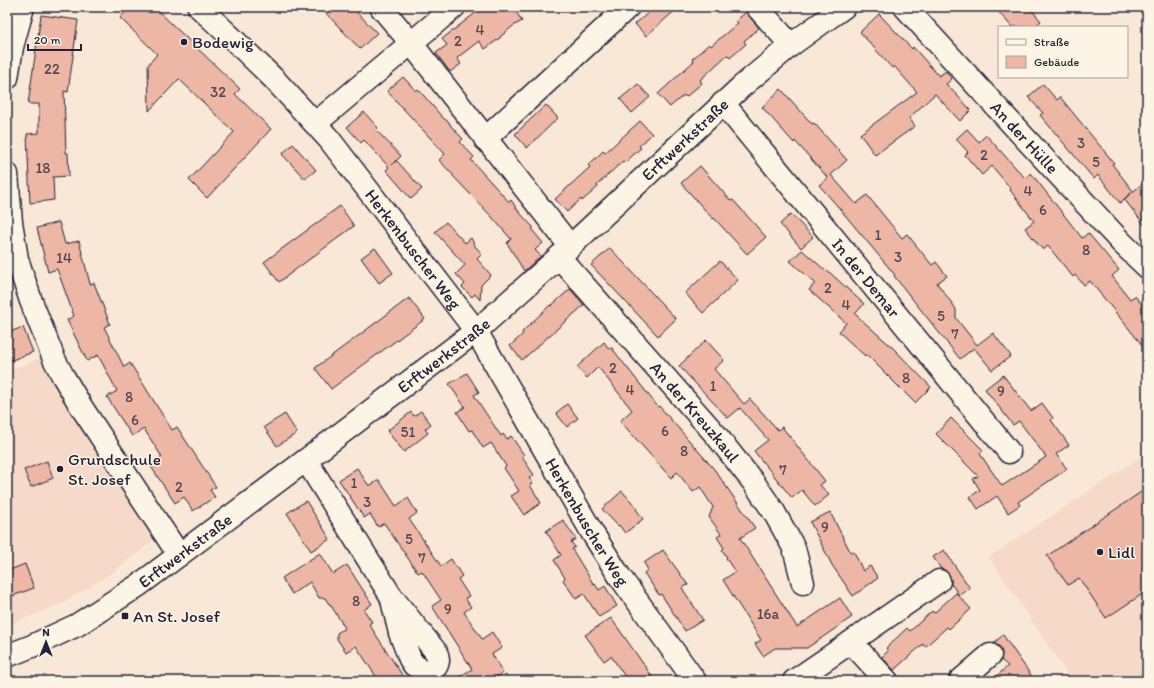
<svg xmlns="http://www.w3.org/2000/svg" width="1154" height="688" viewBox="0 0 1154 688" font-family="Itim,sans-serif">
	<rect width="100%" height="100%" fill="#f9e8d8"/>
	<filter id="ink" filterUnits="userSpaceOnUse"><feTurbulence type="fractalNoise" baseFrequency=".025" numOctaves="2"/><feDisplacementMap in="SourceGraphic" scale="8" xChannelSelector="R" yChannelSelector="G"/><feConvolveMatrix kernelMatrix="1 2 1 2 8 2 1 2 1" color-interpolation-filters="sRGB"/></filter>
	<g filter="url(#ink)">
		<path fill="#f6d9c9" d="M44,357L157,538L109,575L63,603L7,626V371Z
			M1147,453V681H1072L989,557Z"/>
		<path fill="#eeb6a5" stroke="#22223b" d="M130,7H154L240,89L235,94L271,129L207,198L189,180L234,132L179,79L149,111L148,65L157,54L120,18Z
			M320,7H352L377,33L360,49Z
			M483,7H513L522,21L513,26L500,37V38L485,49L479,41L457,58L461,64L450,72L436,53L447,45L442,39Z
			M655,7H679L646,36L635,24Z
			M994,7H1029L1041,21L1034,27H1012Z
			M746,12L759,28L744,41L746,44L730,58L727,55L700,80L702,83L686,97L684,95L670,107L658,94L694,61L692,59L699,53L709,44L711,46L738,23L736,21Z
			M879,14L912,49L913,47L939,76L946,71L952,79L946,84L971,110L960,121L935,94L909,118L915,126L875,155L860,134L917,92L894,66L892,68L860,32Z
			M41,15L78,20L68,92L64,91L66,153H68L69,176L53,177L54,200L30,203L27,134L39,133V104H28Z
			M403,77L416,91L418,89L443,118L449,122L451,126L463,139L460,142L474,157L471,160L509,202L511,200L519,212L533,227V231L543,243L535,250L541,256L524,271L507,243L511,239L492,217L453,176V175L439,160L445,154L387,91Z
			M638,84L650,97L632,113L620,99Z
			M1043,84L1057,100L1060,97L1114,163L1112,164L1133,191L1120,203L1098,175L1094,179L1040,115L1043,113L1028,97Z
			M781,89L812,124L814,123L847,160L831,175L856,204L867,195L902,238L907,234L932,265L936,262L947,276L937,283L956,309V318L977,345L993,333L1011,356L992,370L974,348L960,359L894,276L895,275L840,209L819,185L828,178L795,141L794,143L762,107Z
			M546,105L558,118L527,148L515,134Z
			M364,112L378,128L376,130L401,156L392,165L396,160L422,189L411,199L386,170L389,167L364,140L361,143L347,127Z
			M640,121L652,134L639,146L641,148L632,156L625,163L623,161L597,185L598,187L582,201L581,199L567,212L555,199L590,167L588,165L596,158L603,151L605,153Z
			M967,129L979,142L986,135L1025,178L1031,173L1082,238L1088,233L1119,270L1112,276L1130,299L1135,296L1147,311V351L1090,281L1084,285L1075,275L1073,277L1048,246L1043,250L1037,243L1025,228L1034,221L1010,190L1011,189L992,166L982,175L965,155L968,152L956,139Z
			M293,144L316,170L305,179L282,154Z
			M700,166L731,201L733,200L766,237L747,254L714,218L713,219L681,183Z
			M1147,180V228L1124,199Z
			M340,206L354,226L279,282L264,262Z
			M791,214L813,237L801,248L780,224Z
			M59,222L65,244L79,241L90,284L94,283L110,324L104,327L124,367L130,363L172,430L177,427L216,487L210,490L215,497L193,511L184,497L175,503L150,465L162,457L144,429L132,436L107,397L117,391L98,355L87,361L67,320L74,316L57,269L48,272L37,228Z
			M446,222L465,243L471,238L475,246L482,254L477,259L491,275L481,285L480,300L475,294L472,297L462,287L465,284L456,274L465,265L435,232Z
			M375,248L393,273L379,283L361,258Z
			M610,248L676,319L658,336L591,265Z
			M802,250L826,271L827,270L864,304L855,314L893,348L931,387L915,403L866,354L865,356L839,332L846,323L809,290L815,283L790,261Z
			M720,261L738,280L703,313L685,293Z
			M570,289L584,305L522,360L510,346L523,334L522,332L550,305L551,306Z
			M409,298L425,319L331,389L315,368Z
			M23,327L33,352L7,362V333Z
			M706,340L724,360L714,369L744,404L750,399L778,430L782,427L825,481L820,485L829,495L815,506L802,490L792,498L754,451L768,440L740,408L728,418L679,366Z
			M604,342L609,349L611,347L658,407L659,406L714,469L755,528L740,538L797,627L840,598L852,617L807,648H775L763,656L755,644L761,640L723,580L735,572L726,558L727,557L722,550L724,548L717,537L721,534L709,517L713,507L700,487L693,492L677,472L671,478L620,421L632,410L598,367L587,378L577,367Z
			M467,373L479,392L474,395L477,400L501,436L503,434L507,439L511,436L524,455L522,457L534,475L529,478L533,483L530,485L541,503L524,515L511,496L519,491L504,468L506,466L491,443L483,448L472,430L469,431L457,412L465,407L449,384Z
			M1003,375L1031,411L1042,403L1053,418L1051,420L1069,445L1056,454L1067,469L1018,502L1020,505L1008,513L997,496L978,509L970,497L980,490L973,479L978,476L936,434L951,418L983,450L980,454L1002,486L1046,457L1019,421L1013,425L985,389Z
			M567,404L578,418L567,427L556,413Z
			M421,411L431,424L425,429L428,433L404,452L387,431L411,412L414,416Z
			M285,414L297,433L277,446L264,427Z
			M47,461L53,478L31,487L24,470Z
			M357,468L369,486L379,480L396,506L408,498L417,513L409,519L441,566L451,559L462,576L458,579L469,596L465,598L471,607L464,612L482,639L492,632L502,648L492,654L503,673L491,681H453L472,669L432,606L441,600L422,571L418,573L384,523L378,527L370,514L364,518L339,480Z
			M1147,488V591L1106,618L1079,578L1068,585L1047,556Z
			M622,491L637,508L636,509L643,519L625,533L619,525L618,526L602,509Z
			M306,501L330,539L311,551L287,513Z
			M830,512L851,553L854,552L863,571L870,566L878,578L853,596L832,565L810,522Z
			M563,520L576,539L571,542L575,547L572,549L594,585L595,584L599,590L605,586L617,606L599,617L584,594L576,599L563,580L565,578L554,560L561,555L546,531Z
			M663,550L688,585L682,588L703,620L685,631L661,594L659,595L644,573L648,570L644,563Z
			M944,550L970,588L959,595L952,585H951V580L949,574L945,570L941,569L933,557Z
			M320,553L333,574L347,565L372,604L364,610L372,622L369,624L406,681H379L356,646L346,652L337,639V633L345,628L330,604H329L325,598H319L310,582L292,594L282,578Z
			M25,564L34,588L7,598V571Z
			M956,593L971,609L949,629L947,627L925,647L923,644L894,670L882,657L888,651L886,648L907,628L910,631L932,611L934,613Z
			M611,618L635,652L655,681H628L611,656L604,661L585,635Z
			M1003,635L1012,648L1035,681H1022L1019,678L1016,681H991L1008,666L1001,660L1002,653L1000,647L994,643Z"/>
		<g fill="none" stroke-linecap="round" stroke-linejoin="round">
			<g stroke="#22223b" stroke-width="25">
				<g id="minor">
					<path id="s1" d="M199,7L232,38L274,79L329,139L476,331L593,534L620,577L695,681"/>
					<path d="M381,7L411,43L570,246"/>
					<path d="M757,7L791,45"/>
					<path id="s2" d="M905,7L1023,136L1122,243L1147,267"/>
					<path d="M7,78L12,47L23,7"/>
					<path id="s3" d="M723,103L1009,452"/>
					<path d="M316,123L454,7"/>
					<path d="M485,139L628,7"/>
					<path d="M7,174L11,222L17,259L31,301L54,359L63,376L82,408L179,555"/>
					<path id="s4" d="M559,257L716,435L754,483L774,512L794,548L803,583"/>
					<path d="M306,460L391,596L400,633L410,659L414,665L420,669L427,671L434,669C439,664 439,658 436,652L391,596"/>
					<path d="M851,642L939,581"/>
					<path id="s5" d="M7,656L32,646L77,625L139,585L306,460L476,331L559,257L741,87L791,45L813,29L844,7"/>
					<path d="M794,681L851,642L887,681"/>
					<path d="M960,681L990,655"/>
				</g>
			</g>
			<use href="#minor" stroke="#fcf5e5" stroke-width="22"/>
		</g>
	</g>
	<g fill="#22223b" stroke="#fcf5e5" stroke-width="1.5">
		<circle cx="184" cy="42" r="4"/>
		<circle cx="60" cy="469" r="4"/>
		<circle cx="1100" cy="552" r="4"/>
		<rect x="121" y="612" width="8" height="8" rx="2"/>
	</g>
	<g text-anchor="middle" stroke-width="3" stroke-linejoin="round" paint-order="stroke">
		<g font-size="15" fill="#554756">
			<text x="480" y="35">4</text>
			<text x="458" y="46">2</text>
			<text x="52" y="74">22</text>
			<text x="218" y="97">32</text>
			<text x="1081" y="148">3</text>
			<text x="984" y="160">2</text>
			<text x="1096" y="167">5</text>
			<text x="43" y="173">18</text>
			<text x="1028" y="196">4</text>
			<text x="1043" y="215">6</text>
			<text x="878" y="240">1</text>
			<text x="1086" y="255">8</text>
			<text x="898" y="262">3</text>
			<text x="64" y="263">14</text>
			<text x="828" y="293">2</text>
			<text x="846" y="310">4</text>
			<text x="941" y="321">5</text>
			<text x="955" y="339">7</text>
			<text x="613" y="373">2</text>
			<text x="906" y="383">8</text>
			<text x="713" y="391">1</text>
			<text x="630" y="395">4</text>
			<text x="1001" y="396">9</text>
			<text x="129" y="402">8</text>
			<text x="135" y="425">6</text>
			<text x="665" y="436">6</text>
			<text x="408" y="437">51</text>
			<text x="684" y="456">8</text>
			<text x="783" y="475">7</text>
			<text x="354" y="488">1</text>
			<text x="179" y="492">2</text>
			<text x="367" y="507">3</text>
			<text x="825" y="532">9</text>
			<text x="409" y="544">5</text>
			<text x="422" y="563">7</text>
			<text x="356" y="606">8</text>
			<text x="448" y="614">9</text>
			<text x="768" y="619">16a</text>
		</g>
		<g font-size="17" fill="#22223b" stroke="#fcf5e5" text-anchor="start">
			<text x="192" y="48">Bodewig</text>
			<text x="68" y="465">Grundschule<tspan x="68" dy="20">St. Josef</tspan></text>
			<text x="1108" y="558">Lidl</text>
			<text x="133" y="622">An St. Josef</text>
		</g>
		<g font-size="17" fill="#22223b" stroke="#fcf5e5">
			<text dy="6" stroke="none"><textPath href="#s2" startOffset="177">An der Hülle</textPath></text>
			<text dy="6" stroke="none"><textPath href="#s5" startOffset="856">Erftwerkstraße</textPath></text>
			<text dy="6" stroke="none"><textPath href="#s1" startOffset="324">Herkenbuscher Weg</textPath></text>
			<text dy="6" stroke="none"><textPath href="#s3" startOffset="226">In der Demar</textPath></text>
			<text dy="6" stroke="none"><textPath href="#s5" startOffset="532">Erftwerkstraße</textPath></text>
			<text dy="6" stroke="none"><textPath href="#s4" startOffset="206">An der Kreuzkaul</textPath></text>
			<text dy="6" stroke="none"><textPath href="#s1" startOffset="648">Herkenbuscher Weg</textPath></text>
			<text dy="6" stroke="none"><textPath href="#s5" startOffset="208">Erftwerkstraße</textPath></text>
		</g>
	</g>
	<rect width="1154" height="688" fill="none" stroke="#fcf5e5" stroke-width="24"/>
	<rect x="12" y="12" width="1130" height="664" fill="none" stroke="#22223b" stroke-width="1.5" filter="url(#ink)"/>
	<rect x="998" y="26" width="130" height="52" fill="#fcf5e5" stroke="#a5a1a1"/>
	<rect x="1006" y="39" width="20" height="6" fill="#fcf5e5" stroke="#a5a1a1"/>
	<text x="1034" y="46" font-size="12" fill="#22223b">Straße</text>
	<rect x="1006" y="56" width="20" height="12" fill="#eeb6a5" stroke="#a5a1a1"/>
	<text x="1034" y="66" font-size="12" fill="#22223b">Gebäude</text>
	<g transform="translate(46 642)" stroke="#fcf5e5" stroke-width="3" paint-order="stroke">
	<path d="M0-3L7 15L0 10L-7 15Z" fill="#22223b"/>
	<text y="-6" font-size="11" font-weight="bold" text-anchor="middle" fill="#22223b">N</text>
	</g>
	<path d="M28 44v6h53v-6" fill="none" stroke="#22223b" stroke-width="2"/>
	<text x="34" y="44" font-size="12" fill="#22223b" stroke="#fcf5e5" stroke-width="3" paint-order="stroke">20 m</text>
</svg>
